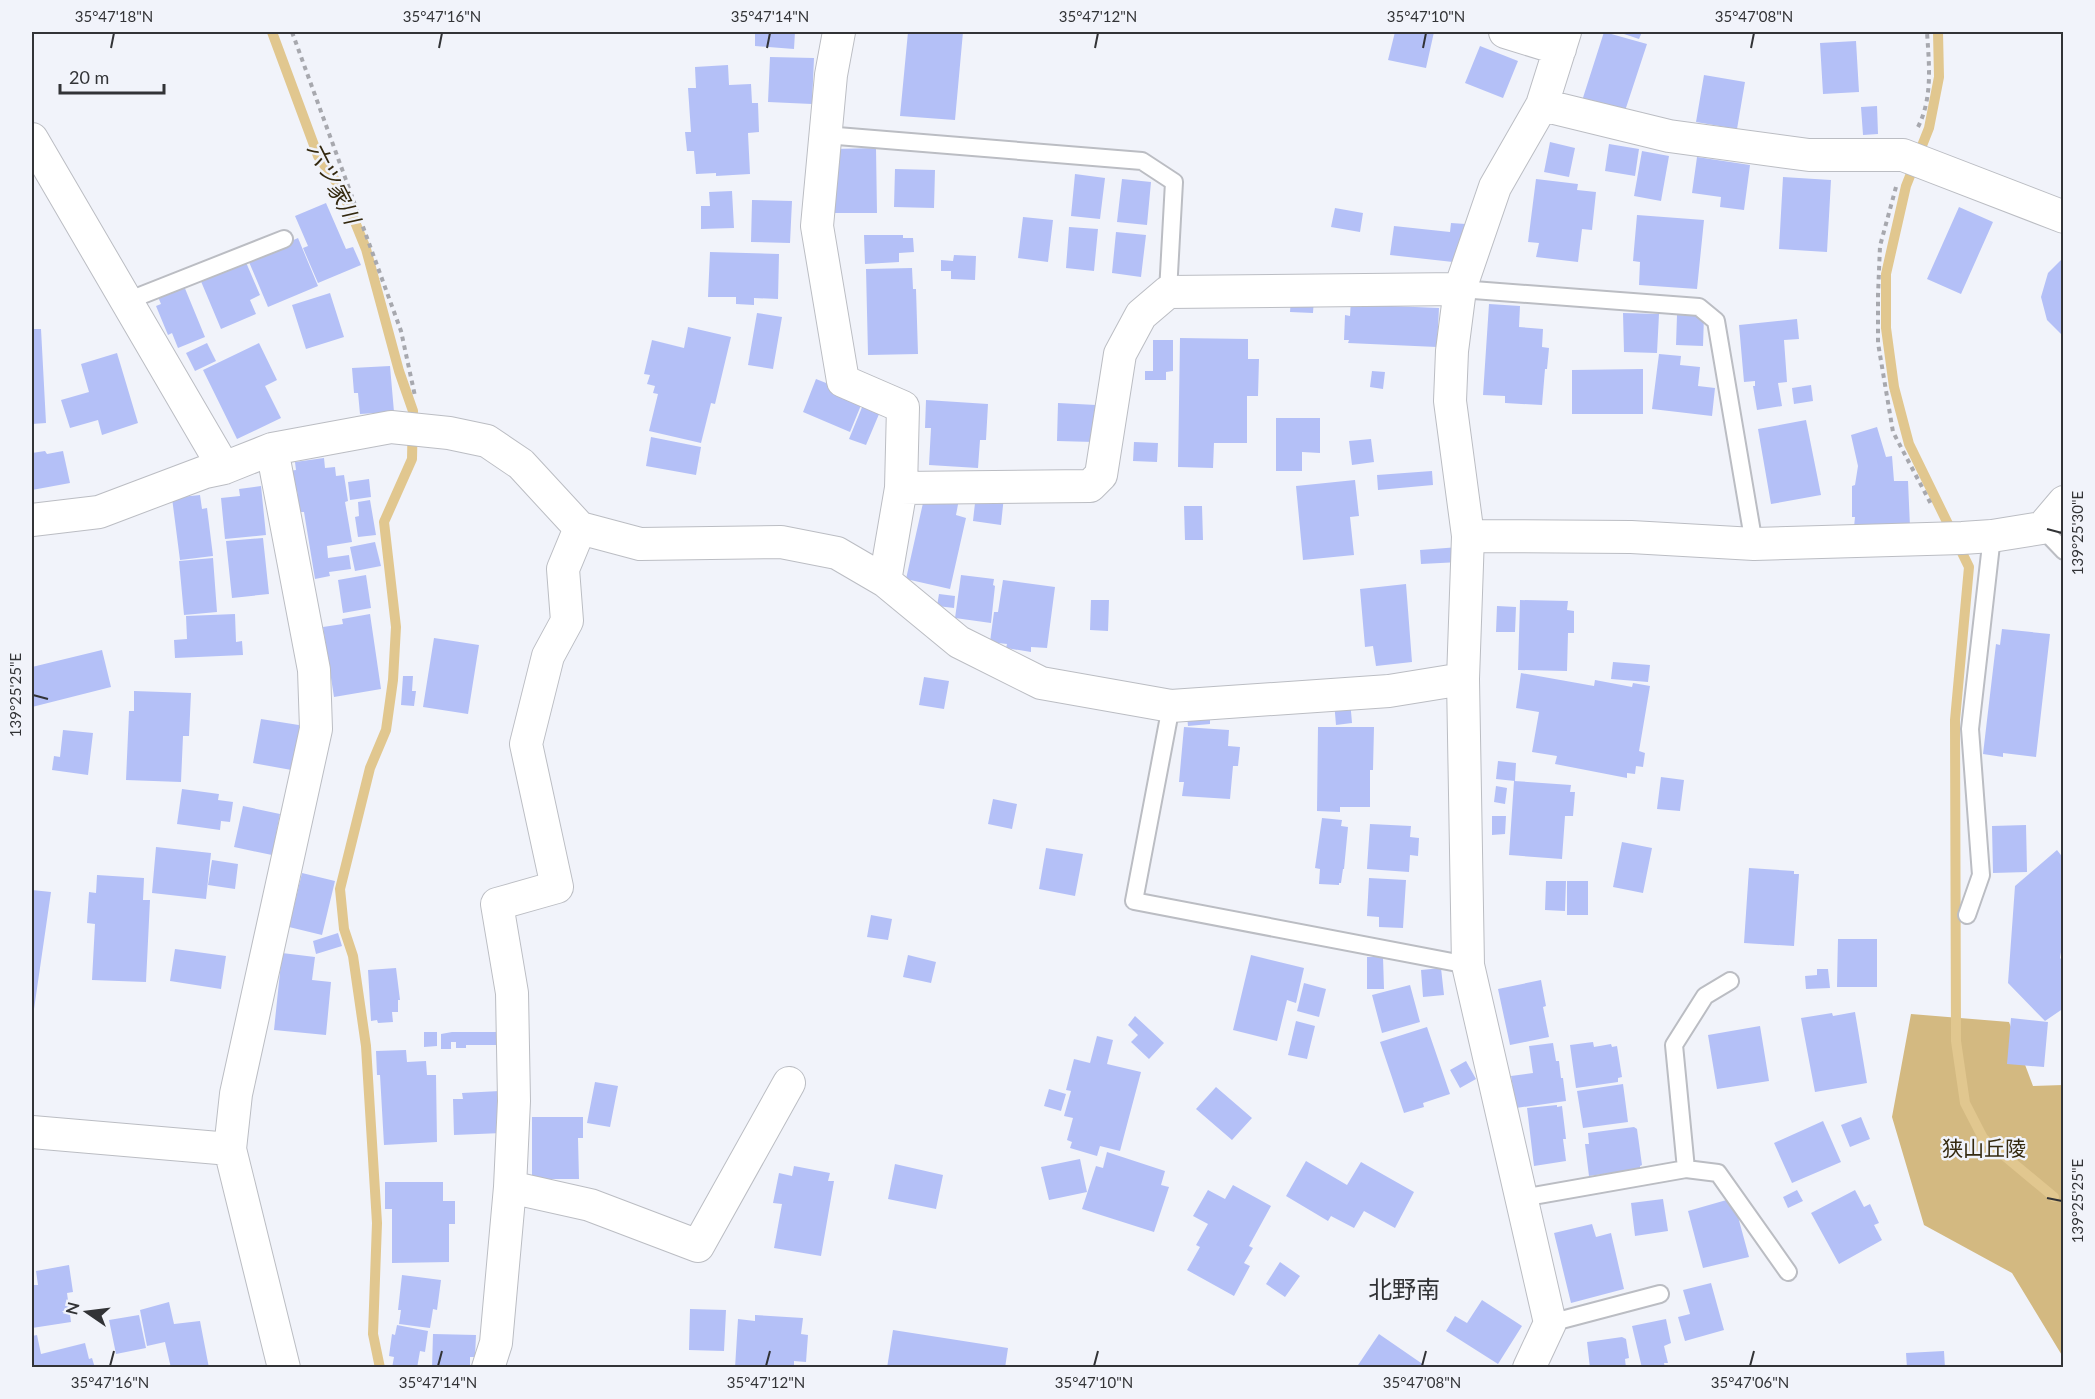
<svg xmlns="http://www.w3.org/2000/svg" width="2095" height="1399" viewBox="0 0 2095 1399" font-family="Lato,'Noto Sans JP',sans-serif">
	<rect width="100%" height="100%" fill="#f1f3fa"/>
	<path fill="#d3b981" d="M1911,1014L2009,1022L2033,1086L2063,1085V1357L2012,1273L1924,1225L1892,1117Z"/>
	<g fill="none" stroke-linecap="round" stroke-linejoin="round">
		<path stroke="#e1c78f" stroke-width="10" d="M272,32L318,156L342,190L366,249L399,371L413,411L412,459L384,522L396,627L393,680L386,730L370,768L340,889L344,929L353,956L366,1046L377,1223L373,1334L380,1368
			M1938,32L1939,77L1929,128L1906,186L1886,274V328L1894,387L1909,444L1969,567L1955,720L1956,1041L1965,1103L1983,1138L2054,1197"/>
	</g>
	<path fill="#b4c0f7" d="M755,32H795L794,49L755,46Z
		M908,32H963L955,120L900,116Z
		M1395,32H1434L1426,68L1388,60Z
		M1604,32L1647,44L1622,120L1580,107Z
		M1618,32H1642L1639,39Z
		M1856,41L1859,92L1823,94L1820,43Z
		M1480,46L1518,61L1503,98L1465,83Z
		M770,57L814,58L812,104L768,102Z
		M728,65L729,85L751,84L752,103H758L759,132L748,133L750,174L716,176V173L696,174L694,151H687L685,132H691L688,88H696L695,67Z
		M1704,75L1745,82L1737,129L1696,122Z
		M1877,106L1878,134L1863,135L1861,107Z
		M1550,142L1575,148L1569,177L1544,172Z
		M1609,144L1639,149L1635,176L1605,171Z
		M876,148L877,213H835L834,149Z
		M1642,151L1669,156L1661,201L1634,196Z
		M1697,157L1750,165L1744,210L1720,207L1721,197L1692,193Z
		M895,169L935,170L934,208L894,207Z
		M1075,174L1105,178L1100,219L1071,216Z
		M1783,177L1831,180L1827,252L1779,249Z
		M1122,179L1151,182L1147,225L1117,222Z
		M1536,179L1578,184L1577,190L1596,192L1592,230L1582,229L1578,262L1536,257L1539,243L1528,242Z
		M732,191L734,228L701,229V206H710L709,192Z
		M752,200L792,201L790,243L751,242Z
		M326,203L346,249L353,247L361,265L318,283L303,248L308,246L295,216Z
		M1959,207L1993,222L1961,294L1927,279Z
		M1335,208L1363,213L1360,232L1331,227Z
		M1637,215L1704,220L1697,289L1639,285L1640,262L1633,261Z
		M1023,217L1053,220L1048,262L1018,258Z
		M1451,223L1466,224L1462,263L1390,255L1394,226L1450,232Z
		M1069,227L1098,229L1094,271L1066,268Z
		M1116,232L1146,235L1141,277L1112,273Z
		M864,235H903V238H913L914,252L899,253V262L865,264Z
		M298,238L318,286L268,307L249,262L281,249L280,246Z
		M710,252L779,254L778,299L754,298V305L736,304V297H708Z
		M954,255L976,256L975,280L951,279V271H941V260L953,261Z
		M2064,257V337L2047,320L2041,297L2048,273Z
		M245,260L260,295L250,300L256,314L221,329L200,279Z
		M912,268L913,289H916L918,354L868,355L866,269Z
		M184,286L205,337L178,348L172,333L168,335L156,306L161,304L158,297Z
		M330,293L344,337L306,349L292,305Z
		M1291,298H1314L1313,313L1290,312Z
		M1351,300L1391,302V306L1439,308L1437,347L1348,343L1349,340H1344L1345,315L1350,316Z
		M1489,304L1520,306L1519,327L1543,329L1542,347L1549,348L1547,369H1545L1542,405L1505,403V396L1483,395Z
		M757,313L782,317L773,369L748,365Z
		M1623,313L1659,314L1657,353L1624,352Z
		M1677,315L1704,316L1703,346L1676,345Z
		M1797,319L1799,339L1784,340L1787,382L1778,383L1782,406L1757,410L1753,386H1755V381L1744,382L1739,325Z
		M688,327L731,337L715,404L711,403L701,443L649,431L658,394L653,393L655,386L647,384L650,375L644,374L652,340L684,348Z
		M32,329H41L46,423L32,424Z
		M1180,338L1248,339V359H1259L1258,396H1247V443H1214L1213,468L1178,467Z
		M1153,340H1173V371L1166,372V380H1145V371H1153Z
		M207,343L216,361L195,371L186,353Z
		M259,343L277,380L265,386L281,418L237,439L203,370Z
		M117,353L138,423L102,435L98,420L70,428L61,400L89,392L81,364Z
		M1659,354L1681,356L1680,365L1700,367L1698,386L1715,388L1712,416L1652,409Z
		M390,366L394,412L360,414L358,393H354L352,368Z
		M1643,369V414H1572V370Z
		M1372,371L1385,372L1383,389L1370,387Z
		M816,379L864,398L850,432L803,412Z
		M1811,385L1813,401L1794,404L1792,388Z
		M865,400L882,407L866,445L849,439Z
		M926,400L988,404L986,440H980L978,468L929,465L931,428H925Z
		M1058,403L1096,405L1094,442L1057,441Z
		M1276,418H1320V453L1302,452V471H1276Z
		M1806,420L1821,495L1771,504L1758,429Z
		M1877,427L1886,457L1892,456L1894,481H1908L1910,527H1854L1855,517H1852V486L1855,485L1858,466L1851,435Z
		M651,437L701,447L696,475L646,466Z
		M1371,439L1374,462L1352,465L1349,441Z
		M1134,442L1158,443L1157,462L1133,461Z
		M45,451L47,454L63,451L70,483L32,490V453Z
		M324,458L325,468L335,467L336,476L344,475L348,501L345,502L352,542L327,546L328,558L349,555L351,569L329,572L330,576L315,579L304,512H300L297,491L292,492L288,471L296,470L295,462Z
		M1432,471L1433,485L1378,490L1377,475Z
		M369,479L371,497L350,500L348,482Z
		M1355,480L1359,516L1350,517L1354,555L1303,560L1296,486Z
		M261,486L266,535L225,539L221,498L240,496L239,489Z
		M925,494H960L956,515L966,518L950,589L906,579Z
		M976,494L1004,496L1001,525L973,521Z
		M200,495L202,509L207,508L213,556L180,560L172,498Z
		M370,500L376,535L358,537L355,517L359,516L358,502Z
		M1184,506H1202L1203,540H1185Z
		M263,538L269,594L232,598L226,541Z
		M375,542L381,566L355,571L350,547Z
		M1459,547L1460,562L1421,564L1420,550Z
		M213,558L217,612L184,615L179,561Z
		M366,575L371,608L343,613L338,580Z
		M961,575L994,579L993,585L995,586L991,623L955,618Z
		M1003,580L1055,587L1047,648L1031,647V652L1006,648L1007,644L990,642L994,612H998Z
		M1406,584L1412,662L1376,666L1373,646L1365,647L1360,589Z
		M939,594L955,596L954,608L937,606Z
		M1091,600H1109L1108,631L1090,630Z
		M1520,600L1568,601L1567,610L1574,611V633H1568L1567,671L1518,670Z
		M1497,606L1516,607L1515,632H1496Z
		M235,614L236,642L242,641L243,655L175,658L174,640L187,639L186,616Z
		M370,614L381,689L334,697L323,627L343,624L342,619Z
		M2002,629L2050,634L2036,757L2003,753V757L1983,754L1996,644L2000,645Z
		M434,638L479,645L468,714L423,707Z
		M102,650L111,687L32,707V667Z
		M1613,662L1650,665L1648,682L1611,679Z
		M1521,673L1594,686L1595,680L1632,687L1633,683L1650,686L1639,751L1645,753L1643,767L1636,766L1635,774L1627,773V778L1555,764L1557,756L1532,752L1539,712L1516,708Z
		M403,676H413L412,691H416L414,706L401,705Z
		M924,677L949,681L944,709L919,705Z
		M134,691L191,693L189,736H183L181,782L126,780L129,711H134Z
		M1350,700L1352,723L1336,725L1334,701Z
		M1218,704L1219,719L1210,720V724L1188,726L1186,706Z
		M261,719L305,726L297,771L253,763Z
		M1184,727L1229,730L1228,746L1240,747L1238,766H1233L1230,799L1182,796L1184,782H1179Z
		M1318,727H1374L1373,770H1370V807H1340V812L1317,811Z
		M63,730L93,733L88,775L52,770L54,756L60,757Z
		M1498,761L1516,763L1515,781L1496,779Z
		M1661,777L1684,780L1680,811L1657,809Z
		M1514,781L1571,785L1570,792H1575L1573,816H1565L1562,859L1509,855Z
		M1496,786L1507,788L1505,804L1494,802Z
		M182,789L219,794L218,800L233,802L230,822L221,821L220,830L177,824Z
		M993,799L1017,804L1012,829L988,824Z
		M243,806L280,814L272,855L234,847Z
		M1492,816H1506L1505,834L1492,835Z
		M1322,818L1342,820L1341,826L1348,827L1344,869H1343L1341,883H1339V885L1319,884L1320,869L1315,868Z
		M1370,824L1411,826L1410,837L1419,838L1418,856L1410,855L1409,872L1367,869Z
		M2026,825L2027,872L1993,873L1992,826Z
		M1622,842L1652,848L1643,893L1613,887Z
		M156,847L211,853L206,899L152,893Z
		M1046,848L1083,854L1075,896L1039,889Z
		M2057,850L2064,859V934L2060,958L2064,962V1008L2045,1021L2008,983L2015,886Z
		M212,860L238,864L235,889L208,885Z
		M1749,868L1794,871V874H1799L1794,946L1744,943Z
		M302,873L335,881L322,935L289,927Z
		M97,875L144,878L143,900H150L146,982L92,980L95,924L87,923L89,892L96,893Z
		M1369,878L1406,880L1403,928L1379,927V917L1367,916Z
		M1546,881H1566L1565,911L1545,910Z
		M1567,881H1588V915H1567Z
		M32,890L51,892L33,1016H32Z
		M871,915L892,919L888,940L867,937Z
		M338,933L342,946L316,954L313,941Z
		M1838,939H1877V987H1837Z
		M175,949L226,956L221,989L170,981Z
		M282,953L315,957L312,980L331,982L326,1035L274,1030Z
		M908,955L936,962L931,983L903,977Z
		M1251,955L1304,968L1296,1003L1287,1000L1277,1041L1233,1030Z
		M1367,957H1383L1384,989H1367Z
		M396,968L400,1000H398V1012H392L393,1022L378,1023L377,1020L371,1021L368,970Z
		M1441,968L1444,995L1423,997L1421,970Z
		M1817,969H1828L1830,988L1806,989L1805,976L1817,975Z
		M1541,980L1546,1006L1543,1007L1549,1037L1510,1045L1498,989Z
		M1304,983L1326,989L1319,1017L1297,1011Z
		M1410,985L1420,1022L1382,1033L1372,995Z
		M1855,1012L1867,1083L1815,1092L1801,1018L1832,1013L1833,1016Z
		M1135,1016L1164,1043L1149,1059L1131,1042L1138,1035L1128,1025Z
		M2011,1018L2048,1022L2044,1067L2007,1064Z
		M1296,1021L1315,1026L1307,1059L1288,1055Z
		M1760,1026L1769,1081L1717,1089L1708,1035Z
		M1427,1027L1450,1094L1423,1103L1424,1107L1404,1113L1380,1042Z
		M424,1032H437V1046L424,1047Z
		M452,1032H497V1045H466V1048H456V1042H451V1049H441V1034Z
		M1097,1036L1113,1040L1107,1064L1141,1072L1120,1151L1100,1146L1097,1156L1070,1148L1072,1142L1067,1140L1073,1118L1064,1116L1071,1091L1066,1090L1074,1059L1090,1063Z
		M1593,1042L1594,1047L1611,1044L1612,1047L1617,1046L1622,1077L1618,1078V1082L1576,1088L1570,1045Z
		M1553,1043L1556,1061H1559L1561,1078H1563L1566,1101L1516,1108L1511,1076L1533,1073L1529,1046Z
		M406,1050L407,1062L426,1061L427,1075H436L437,1142L384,1145L380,1075H377L376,1051Z
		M1466,1061L1476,1079L1460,1088L1450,1070Z
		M595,1082L618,1086L610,1127L587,1123Z
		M1623,1084L1628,1122L1583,1128L1577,1091Z
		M1216,1087L1252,1118L1232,1140L1196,1109Z
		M1049,1089L1066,1094L1061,1111L1044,1106Z
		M500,1091L502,1133L454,1135L453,1099H463L462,1093Z
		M1557,1105V1107L1562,1106L1566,1139H1563L1566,1161L1534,1166L1527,1108Z
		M532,1117H583V1138H578L579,1179H532Z
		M1861,1117L1870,1139L1850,1147L1841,1125Z
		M1823,1121L1841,1162L1792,1183L1774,1143Z
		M1634,1127L1637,1129L1642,1165L1640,1166V1169L1589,1176L1585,1144H1589L1588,1133Z
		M1107,1152L1165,1171L1161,1185L1169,1187L1154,1232L1082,1209L1096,1166L1103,1168Z
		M1080,1159L1087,1192L1049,1200L1041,1167Z
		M1306,1161L1347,1185L1361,1162L1414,1192L1395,1228L1364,1211L1354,1228L1331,1216L1328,1221L1286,1196Z
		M895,1164L943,1175L936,1209L888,1199Z
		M794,1166L830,1173L828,1181H834L821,1256L774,1248L782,1204L773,1203L779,1173L792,1176Z
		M385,1182H443V1201H455V1224H449V1262L392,1263V1209H385Z
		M1233,1185L1271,1206L1249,1246L1253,1248L1244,1263L1250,1266L1234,1296L1187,1270L1200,1247L1196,1245L1208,1224L1193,1216L1208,1190L1225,1199Z
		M1797,1190L1803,1201L1788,1208L1783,1197Z
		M1855,1190L1864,1207L1870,1204L1879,1223L1874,1225L1882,1240L1839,1264L1811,1213Z
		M1663,1199L1668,1231L1635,1236L1631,1203Z
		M1730,1199L1734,1202L1749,1257L1703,1268L1688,1211Z
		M1592,1224L1596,1237L1611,1233L1624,1289L1571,1303L1554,1233Z
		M1280,1262L1300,1276L1285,1297L1266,1284Z
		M69,1265L73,1292L67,1293L71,1322L32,1328V1269H33L34,1285H38L36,1271Z
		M402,1275L441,1280L437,1310L433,1309L430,1328L399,1324L401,1310H398Z
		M1711,1283L1724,1330L1685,1341L1678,1317L1690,1314L1683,1290Z
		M1482,1300L1522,1326L1498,1364L1446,1331L1455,1316L1467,1323Z
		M169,1302L174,1324L200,1321L209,1368H171L165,1342L147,1346L140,1310Z
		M690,1309L726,1310L724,1351L689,1350Z
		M139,1315L146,1348L116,1354L109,1320Z
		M755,1315L803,1318L801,1334L808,1335L806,1362L794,1361V1368H735L738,1319L755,1321Z
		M1666,1319L1671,1343L1664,1346L1668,1363H1664L1665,1368H1642L1632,1326Z
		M397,1325L428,1331L425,1352L420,1351L417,1368H392L394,1357L389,1356L392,1334L395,1335Z
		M893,1330L1008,1348L1005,1368H887Z
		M433,1334L476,1335L475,1357H470V1368H432Z
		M1379,1334L1424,1365L1422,1368H1356Z
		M37,1335L41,1354L85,1343L89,1359L92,1358L95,1368H32V1336Z
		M1622,1337L1626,1339L1629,1358L1625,1359L1626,1368H1590L1587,1342Z
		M1944,1351L1945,1368H1907L1906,1353Z"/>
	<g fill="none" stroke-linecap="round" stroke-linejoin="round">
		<g stroke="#bbbdc3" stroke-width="20">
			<path id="service" d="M825,135L1142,161L1174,182L1168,292
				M1460,289L1699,307L1716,321L1754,544
				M127,301L284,239
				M2042,528L2064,551
				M1171,706L1134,901L1468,965
				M1967,915L1981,875L1970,729L1992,536
				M1686,1169L1718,1173L1788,1272
				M1522,1198L1686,1169L1674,1045L1705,996L1730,981
				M1550,1323L1660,1294"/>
		</g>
		<g stroke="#bbbdc3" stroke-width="34">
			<path id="minor" d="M839,32L831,75L817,226L843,381L903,407L901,488L885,581
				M1505,32L1560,49
				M1542,105L1669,136L1809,155H1903L2064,217
				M32,139L224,468
				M272,449L314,670L316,729L236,1094L230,1149L284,1368
				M901,488L1090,486L1101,475L1120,354L1141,315L1168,292L1460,289
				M32,520L99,512L205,472L224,468L272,449L391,427L449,433L487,441L521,464L580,528L640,544L781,542L837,553L885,581L959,642L1041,683L1171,706L1389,691L1463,679
				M1468,536L1631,537L1754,544L1962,538L1992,536L2042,528L2064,502
				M32,1132L230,1149
				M510,1187L590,1205L698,1246L789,1083
				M488,1368L496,1343L510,1187L514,1101L512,993L497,904L557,887L526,744L548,656L567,621L563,569L580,528
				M1529,1368L1550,1323L1468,965L1463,679L1468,536L1450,401L1452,351L1460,289L1495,187L1542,105L1565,32"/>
		</g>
		<path stroke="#a7a8ae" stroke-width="4" stroke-dasharray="4.5 4.5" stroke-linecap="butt" d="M292,32L401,331L415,396
			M1918,127C1933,97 1929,64 1927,32
			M1896,187L1880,246L1878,295V343L1893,432L1932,506"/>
		<use href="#service" stroke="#fff" stroke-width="16"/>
		<use href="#minor" stroke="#fff" stroke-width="32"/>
	</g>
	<path fill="none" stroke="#323336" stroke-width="2" d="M111,48L114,33M439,48L442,33M767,48L770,33M1095,48L1098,33M1423,48L1426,33M1751,48L1754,33M2047,529L2062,533M33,695L48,699M2047,1198L2062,1201M110,1366L114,1351M438,1366L442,1351M766,1366L770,1351M1094,1366L1098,1351M1422,1366L1426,1351M1750,1366L1754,1351"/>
	<g text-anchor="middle" stroke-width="5" stroke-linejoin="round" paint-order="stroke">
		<g font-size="21" fill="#352a10" stroke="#f1f3fa">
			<text x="1984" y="1156">狭山丘陵</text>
		</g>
		<g font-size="22" font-style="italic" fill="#34290f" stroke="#f1f3fa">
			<text transform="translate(334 183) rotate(63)" y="8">六ツ家川</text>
		</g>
		<g font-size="24" fill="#323336" stroke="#f1f3fa">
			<text x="1404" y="1298">北野南</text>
		</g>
	</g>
	<rect width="2095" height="1399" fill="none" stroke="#f1f3fa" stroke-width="66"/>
	<g transform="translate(87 1312) rotate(284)" stroke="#f1f3fa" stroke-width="4.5" paint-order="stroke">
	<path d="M0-4.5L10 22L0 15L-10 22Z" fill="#323336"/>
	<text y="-9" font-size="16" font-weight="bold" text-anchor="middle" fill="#323336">N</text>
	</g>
	<path d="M60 84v9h104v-9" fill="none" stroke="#323336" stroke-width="3"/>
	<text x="69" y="84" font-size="18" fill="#323336" stroke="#f1f3fa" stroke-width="4.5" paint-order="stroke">20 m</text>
	<rect x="33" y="33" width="2029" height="1333" fill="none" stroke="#323336" stroke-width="2"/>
	<g font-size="15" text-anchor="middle" fill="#323336">
		<text x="114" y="22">35°47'18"N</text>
		<text x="442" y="22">35°47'16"N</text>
		<text x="770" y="22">35°47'14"N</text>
		<text x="1098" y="22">35°47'12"N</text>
		<text x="1426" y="22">35°47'10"N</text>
		<text x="1754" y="22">35°47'08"N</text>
		<text transform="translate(2078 533) rotate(-90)" y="5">139°25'30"E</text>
		<text transform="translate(16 695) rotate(-90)" y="5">139°25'25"E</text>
		<text transform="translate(2078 1201) rotate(-90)" y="5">139°25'25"E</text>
		<text x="110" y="1388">35°47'16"N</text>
		<text x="438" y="1388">35°47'14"N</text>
		<text x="766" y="1388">35°47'12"N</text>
		<text x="1094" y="1388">35°47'10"N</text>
		<text x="1422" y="1388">35°47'08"N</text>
		<text x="1750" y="1388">35°47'06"N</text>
	</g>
</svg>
